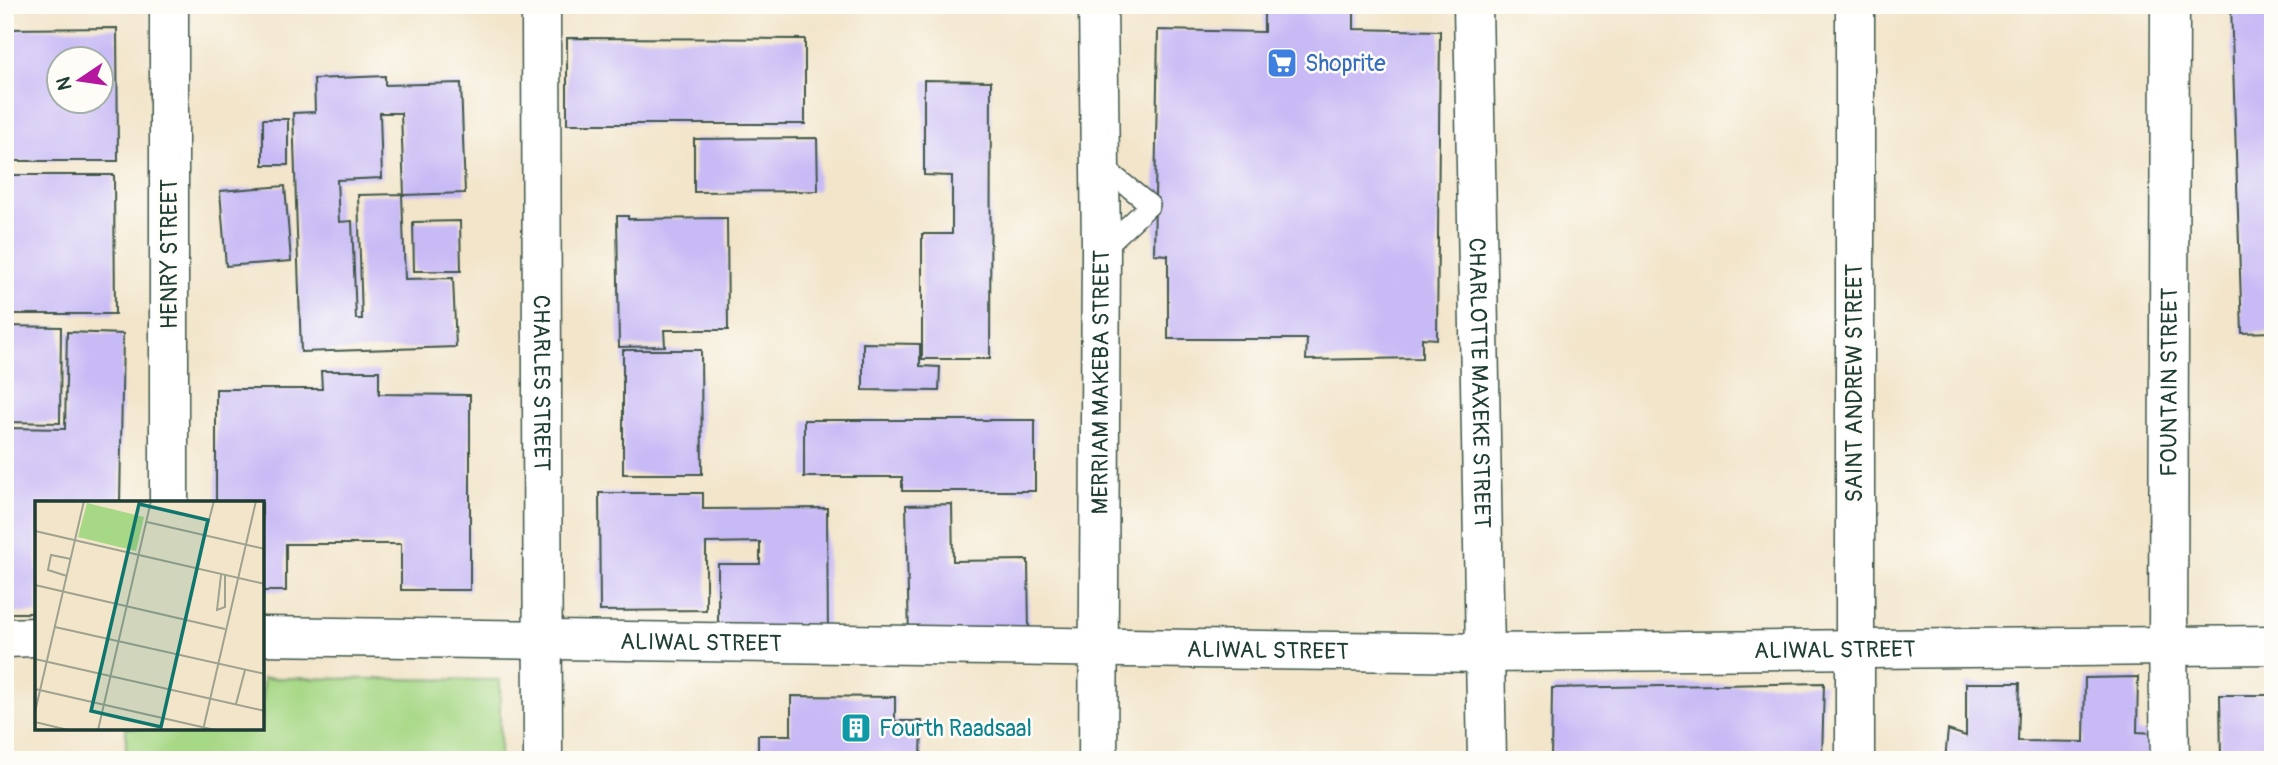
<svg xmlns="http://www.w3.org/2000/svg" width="2278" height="765" viewBox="0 0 2278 765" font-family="Pangolin,sans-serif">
	<rect width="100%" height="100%" fill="#fdfcf7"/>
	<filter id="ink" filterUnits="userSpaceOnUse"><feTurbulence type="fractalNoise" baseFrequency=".0143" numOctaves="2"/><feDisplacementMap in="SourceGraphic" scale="14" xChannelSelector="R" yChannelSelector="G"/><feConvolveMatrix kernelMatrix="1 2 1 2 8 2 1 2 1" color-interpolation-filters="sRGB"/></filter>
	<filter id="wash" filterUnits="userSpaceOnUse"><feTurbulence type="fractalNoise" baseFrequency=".00686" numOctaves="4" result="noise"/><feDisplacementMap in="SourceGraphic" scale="28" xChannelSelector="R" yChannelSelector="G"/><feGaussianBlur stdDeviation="1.57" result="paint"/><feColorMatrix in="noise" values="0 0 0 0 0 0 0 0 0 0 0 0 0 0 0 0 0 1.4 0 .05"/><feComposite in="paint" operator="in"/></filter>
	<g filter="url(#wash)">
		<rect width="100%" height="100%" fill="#f2e5ca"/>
		<path fill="#a7d886" stroke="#638a5d" stroke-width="2" d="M263,678L500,680V760H126V728H262Z"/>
		<g id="blocks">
			<path fill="#c8baf5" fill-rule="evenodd" d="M1264,5H1354V29L1440,31L1437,339L1422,338V358L1306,360L1307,339H1168V255L1154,254L1158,30L1264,32Z
				M2231,5H2273V332L2242,333Z
				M117,28L118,161H5V29ZM60,60H102V102H60Z
				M567,38L805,39V124H567Z
				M385,76V85L461,83L465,193L404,195L401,113H380L382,178L337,180L339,222L352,221L356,319H362L358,195L402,194L405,279L453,278L456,347L301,352L293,113L315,112L314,79Z
				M924,80L991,81L990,359H922V234H952V176L924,175Z
				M263,119H288V165H263Z
				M817,138L818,191L694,192V139Z
				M5,175H114L115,314H5Z
				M285,186L291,261L226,266L220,191Z
				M617,216H628V219L727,218L728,330H664L665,346L619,347Z
				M460,221L461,271H414L413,222Z
				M5,326L61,327L60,423L5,422Z
				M67,332L123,334L120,503H37V613H5V428L65,429Z
				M863,343L920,344V366L940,367L939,391L863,390Z
				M623,350H701L702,474H623Z
				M321,371H379V394L470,395V590H401V544H286V591H262V503H216V389H322Z
				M804,420H1035V491H902V477H804Z
				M599,493H703V509L827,508L828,636L718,637V564H760V542L706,543V610L600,611Z
				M952,504L953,561L1028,560L1029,637L909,638L906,505Z
				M2138,677L2137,732L2155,733L2157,760H1945L1948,730L1966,736V683H2020L2018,741L2084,742L2085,678Z
				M1824,683L1822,760H1551L1552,688Z
				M2220,695H2273V760H2221Z
				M791,696L895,697V721H922L921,760H758V735H791Z"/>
		</g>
	</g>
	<g filter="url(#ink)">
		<use href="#blocks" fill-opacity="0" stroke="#3f564a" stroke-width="2"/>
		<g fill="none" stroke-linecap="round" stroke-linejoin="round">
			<g stroke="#3f564a" stroke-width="22">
				<path id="lane" d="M1100,164L1150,205L1102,250"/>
			</g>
			<g stroke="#3f564a" stroke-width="41">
				<g id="street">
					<path id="s1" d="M541,5L543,760"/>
					<path d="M169,503V5"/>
					<path id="s2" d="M1098,760L1101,250L1098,5"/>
					<path id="s3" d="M2170,760L2168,644L2170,5"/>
				</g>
			</g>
			<g stroke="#3f564a" stroke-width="41">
				<g id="secondary">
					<path id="s4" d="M1473,5L1487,760"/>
					<path id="s5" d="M262,636L1486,653L2273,645"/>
					<path d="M5,638L37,637"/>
					<path d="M1855,760V5"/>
				</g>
			</g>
			<use href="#lane" stroke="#fff" stroke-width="19"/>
			<use href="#street" stroke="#fff" stroke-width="38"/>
			<use href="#secondary" stroke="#fff" stroke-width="38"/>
		</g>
	</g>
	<defs>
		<g id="supermarket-square" transform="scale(1.575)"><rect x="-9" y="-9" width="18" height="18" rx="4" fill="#3f7fe0" stroke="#fdfcf7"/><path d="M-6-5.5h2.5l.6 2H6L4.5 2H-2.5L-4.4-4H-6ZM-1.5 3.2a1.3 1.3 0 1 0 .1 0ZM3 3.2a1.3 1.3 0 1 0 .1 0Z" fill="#fff"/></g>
		<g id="building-square" transform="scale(1.575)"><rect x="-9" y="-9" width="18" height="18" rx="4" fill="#0f9aa8" stroke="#fdfcf7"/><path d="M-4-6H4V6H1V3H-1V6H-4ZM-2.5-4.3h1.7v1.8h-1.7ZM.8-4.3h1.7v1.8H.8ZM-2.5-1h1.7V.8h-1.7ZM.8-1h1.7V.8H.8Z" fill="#fff"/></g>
	</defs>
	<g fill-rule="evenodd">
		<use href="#supermarket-square" x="1282" y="63"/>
		<use href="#building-square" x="856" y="728"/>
	</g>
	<g text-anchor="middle" stroke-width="5" stroke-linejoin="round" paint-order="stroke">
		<g font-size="23" fill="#366cbe" stroke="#fdfcf7" text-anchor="start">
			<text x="1305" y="71">Shoprite</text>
		</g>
		<g font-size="23" fill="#1f3d34" stroke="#fdfcf7">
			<text transform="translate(169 254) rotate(-90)" y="8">HENRY STREET</text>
			<text dy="8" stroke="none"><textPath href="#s2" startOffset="378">MERRIAM MAKEBA STREET</textPath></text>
			<text dy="8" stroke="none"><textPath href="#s4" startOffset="378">CHARLOTTE MAXEKE STREET</textPath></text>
			<text dy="8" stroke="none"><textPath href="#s1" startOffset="378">CHARLES STREET</textPath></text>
			<text transform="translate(1854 383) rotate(-90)" y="8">SAINT ANDREW STREET</text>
			<text dy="8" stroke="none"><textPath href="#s3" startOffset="378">FOUNTAIN STREET</textPath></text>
			<text dy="8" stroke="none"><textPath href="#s5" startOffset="439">ALIWAL STREET</textPath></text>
			<text dy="8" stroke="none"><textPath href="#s5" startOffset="1573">ALIWAL STREET</textPath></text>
			<text dy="8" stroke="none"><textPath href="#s5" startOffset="1006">ALIWAL STREET</textPath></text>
		</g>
		<g font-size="23" fill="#0d838f" stroke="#fdfcf7" text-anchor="start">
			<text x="879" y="736">Fourth Raadsaal</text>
		</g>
	</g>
	<g transform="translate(35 501)">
		<rect width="229" height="229" fill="#f2e5ca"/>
		<path d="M52,2L109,16L101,50L43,36Z" fill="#a7d886"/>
		<path fill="none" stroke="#9ea28e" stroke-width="2" d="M112,21L230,48M0,30L230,83M170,34L179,0M186,74L182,109L190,106V74M32,75L13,69L16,54L36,58M0,84L190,128M20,126L230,173M0,158L230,210M0,188L180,229M201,203L210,169M0,211L49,0M0,221L33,229M63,229L116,0M168,229L221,0"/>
		<path fill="#0f766e" fill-opacity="0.15" stroke="#0f766e" stroke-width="3.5" d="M104,3L173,19L126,226L56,210Z"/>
		<rect width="229" height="229" fill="none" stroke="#1f3d34" stroke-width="3.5"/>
	</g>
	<rect width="2278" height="765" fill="none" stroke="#fdfcf7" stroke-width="28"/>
	<g transform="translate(80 80) rotate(257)"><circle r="33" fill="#fdfcf7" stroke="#a4b0a9" stroke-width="2"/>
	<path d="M0-5L12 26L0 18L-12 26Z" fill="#b5179e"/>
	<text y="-10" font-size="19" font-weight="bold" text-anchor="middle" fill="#1f3d34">N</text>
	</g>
</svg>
